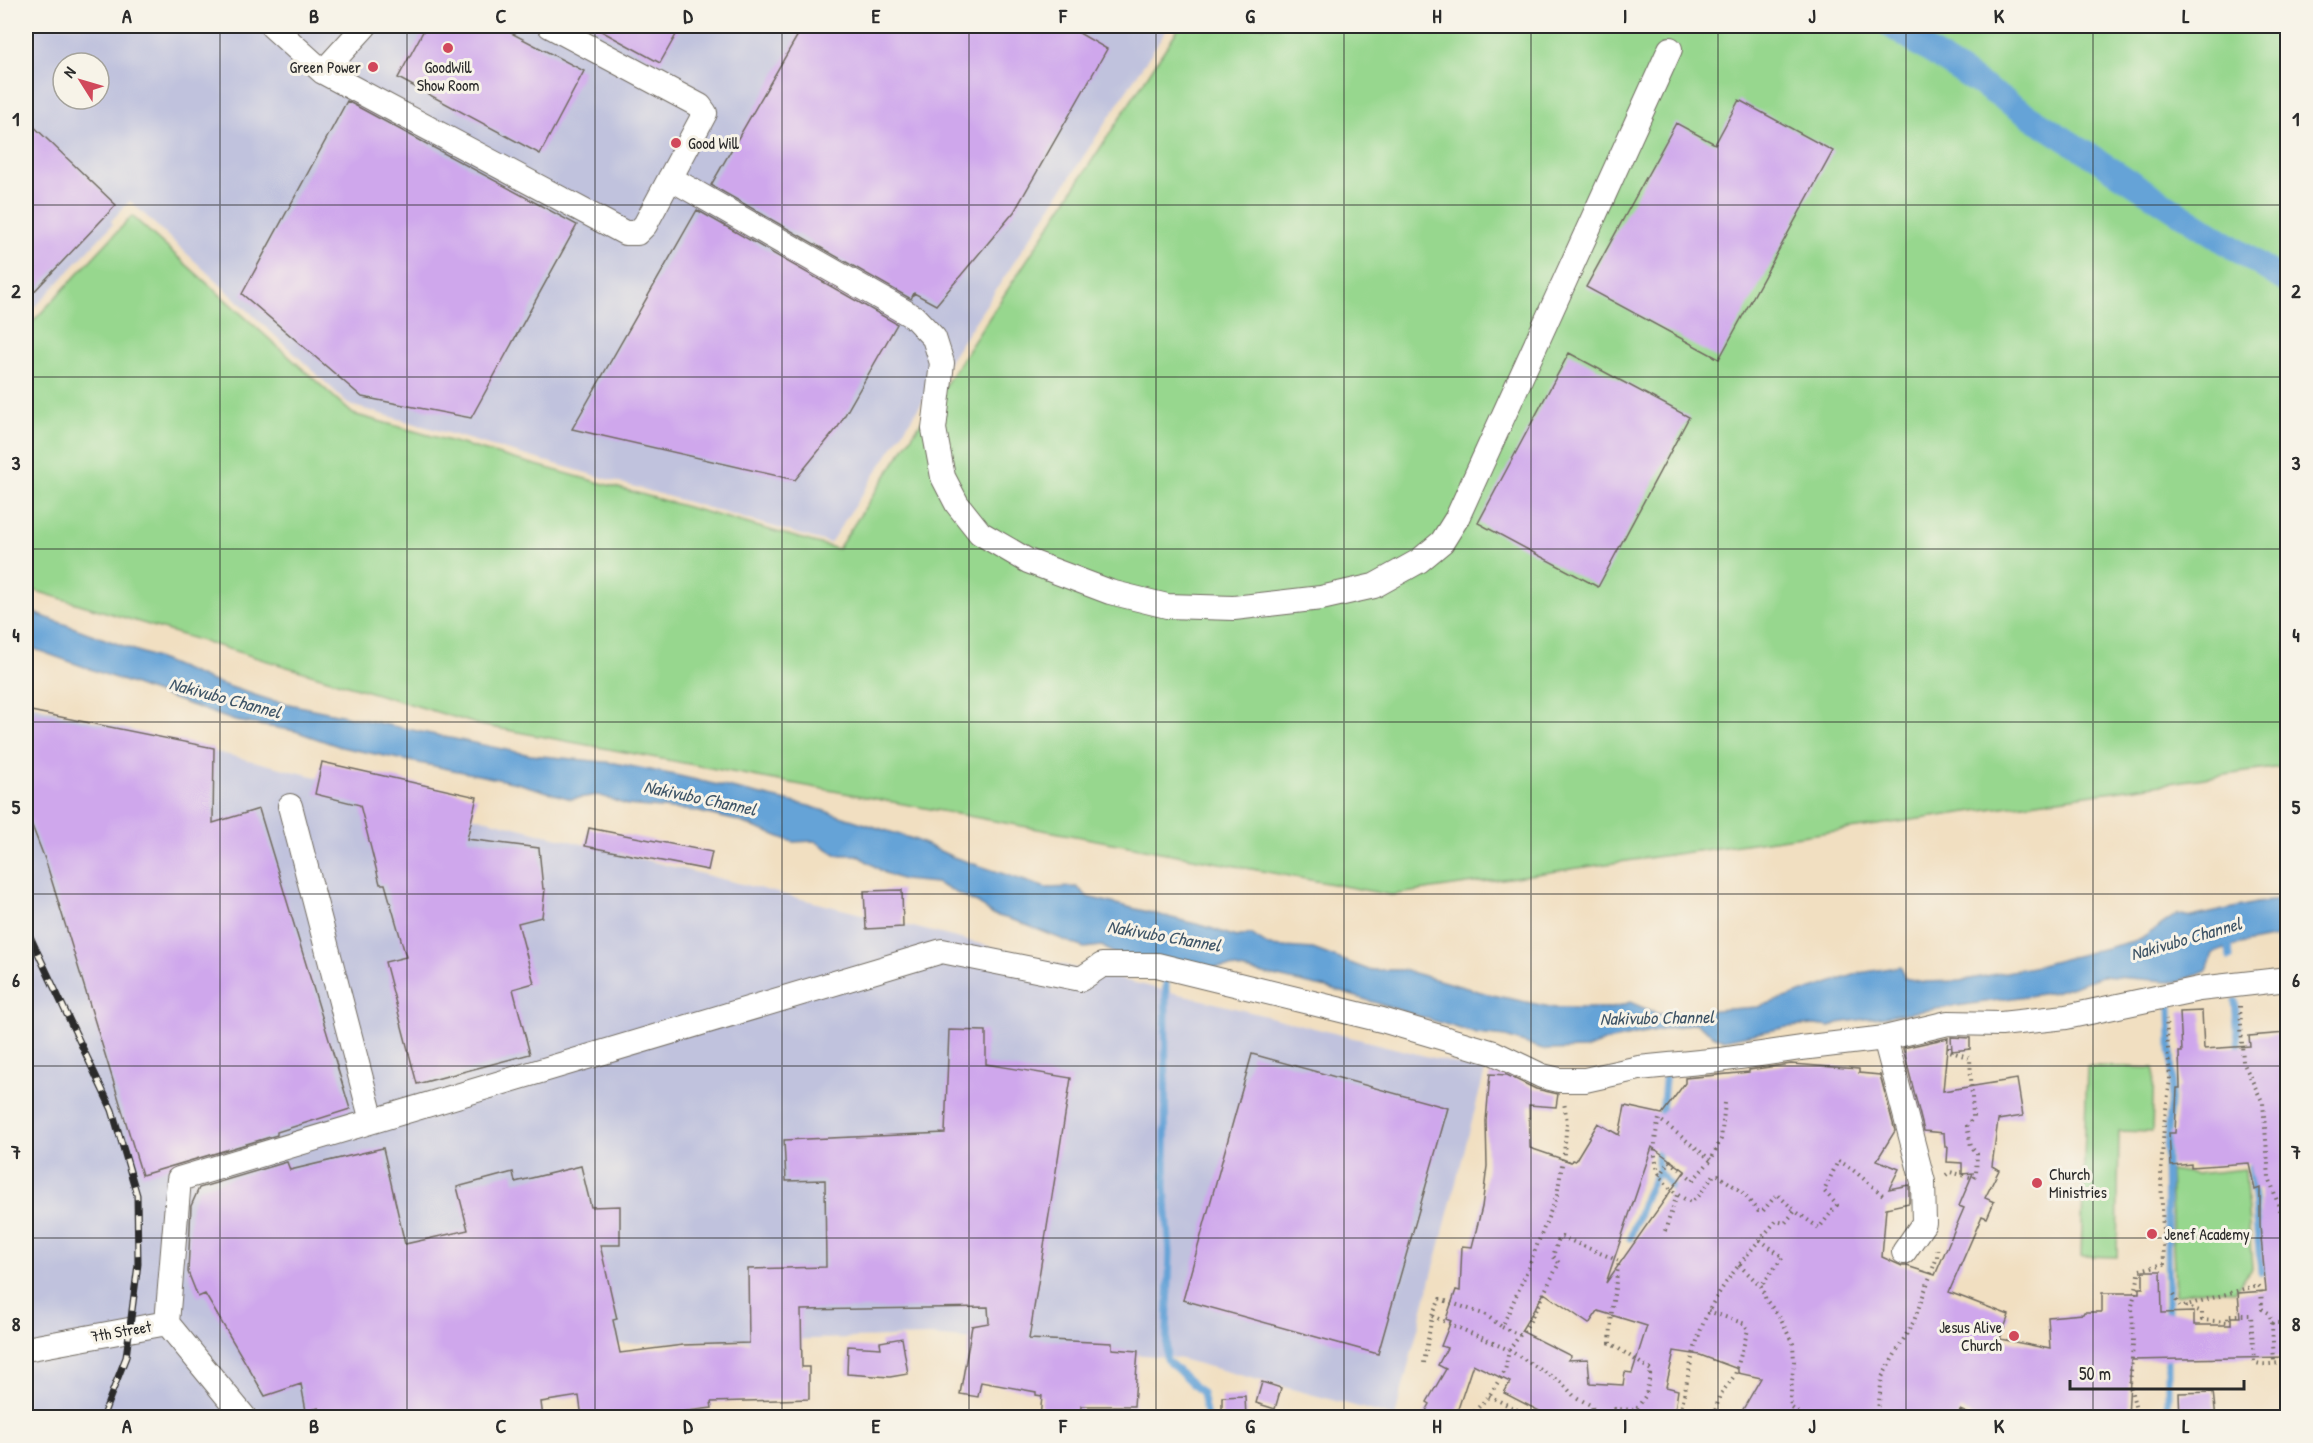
<svg xmlns="http://www.w3.org/2000/svg" width="2313" height="1443" viewBox="0 0 2313 1443" font-family="'Patrick Hand',sans-serif">
	<rect width="100%" height="100%" fill="#f7f3e8"/>
	<filter id="ink" filterUnits="userSpaceOnUse"><feTurbulence type="fractalNoise" baseFrequency=".0167" numOctaves="2"/><feDisplacementMap in="SourceGraphic" scale="12" xChannelSelector="R" yChannelSelector="G"/><feConvolveMatrix kernelMatrix="1 2 1 2 8 2 1 2 1" color-interpolation-filters="sRGB"/></filter>
	<filter id="wash" filterUnits="userSpaceOnUse"><feTurbulence type="fractalNoise" baseFrequency=".008" numOctaves="4" result="noise"/><feDisplacementMap in="SourceGraphic" scale="24" xChannelSelector="R" yChannelSelector="G"/><feGaussianBlur stdDeviation="1.35" result="paint"/><feColorMatrix in="noise" values="0 0 0 0 0 0 0 0 0 0 0 0 0 0 0 0 0 1.4 0 .05"/><feComposite in="paint" operator="in"/></filter>
	<g filter="url(#wash)">
		<rect width="100%" height="100%" fill="#f1dfc1"/>
		<path fill="#c0c2dd" fill-rule="evenodd" d="M26,26H1169L830,543L350,405L130,201L111,221L113,224L26,317ZM63,63H99V99H63Z
			M26,704L1485,1071L1395,1417L1177,1358L930,1336L619,1344L329,1417H26Z"/>
		<path fill="#97d78e" stroke="#61815c" stroke-width="1.5" d="M1180,26H2287V766L1391,895L480,725L26,588V329L132,216L353,414L838,549Z
			M2087,1066L2154,1068L2152,1132L2119,1131L2117,1257L2081,1256Z
			M2245,1169L2252,1269L2234,1291L2205,1290L2175,1295L2170,1170L2196,1174Z"/>
		<path fill="#65a3d7" stroke="#486781" stroke-width="1.5" d="M26,610L164,661L209,680L270,700L531,755L615,763L675,775L809,806L916,840L953,857L1046,888L1077,887L1088,897L1204,926L1236,937L1251,934L1269,946L1313,949L1369,970H1403L1488,994L1555,1008H1613L1630,1002L1658,1014L1758,1007L1860,973L1901,966L1904,978L1924,982L1960,981L2037,966L2141,939L2177,914L2191,917L2256,903L2287,899V935L2240,944L2213,953L2207,971L2179,982L2102,976L2055,992L1838,1023L1830,1027L1815,1025L1787,1027L1724,1040L1713,1035L1696,1023L1606,1041L1586,1049L1546,1050L1506,1037L1477,1034L1331,989L1273,976L1231,967L1187,968L1121,958L1102,946L1084,948L1016,921L991,914L979,904L936,883L903,880L885,873L857,855H837L815,841L793,842L738,821L695,811L627,805L598,795L571,799L517,783L341,747L295,731L235,721L26,646Z"/>
		<g fill="none" stroke-linecap="round" stroke-linejoin="round">
			<path stroke="#65a3d7" stroke-width="7" d="M2228,939L2230,957
				M1166,976L1165,1188L1170,1253L1166,1359L1202,1393L1207,1418
				M2235,1001L2239,1054
				M1661,1122L1666,1071
				M1658,1142V1171L1679,1195
				M2251,1167L2261,1272
				M1630,1238L1646,1195L1658,1171
				M2168,1322L2166,1148L2172,1082L2170,1007
				M2168,1418V1351"/>
			<path stroke="#65a3d7" stroke-width="24" d="M1890,26L2288,283"/>
		</g>
		<g id="blocks">
			<path fill="#cfa7ec" fill-rule="evenodd" d="M426,26H498L584,71L540,154L398,78Z
				M592,26H681L660,63Z
				M803,26H1067L1107,49L1014,212L936,305L914,293L911,299L711,185Z
				M1739,100L1833,151L1719,359L1586,287L1676,123L1715,144Z
				M347,101L577,225L471,418L362,397L242,294Z
				M26,119L116,205L26,300Z
				M697,210L897,324L838,427L795,480L572,429Z
				M1569,353L1689,417L1598,587L1478,523Z
				M26,710L214,748L213,823L259,809L350,1109L277,1132V1135L142,1175L46,862L26,810Z
				M322,762L477,797L467,839L539,848L543,889H545L542,917L518,923L534,983L513,989L530,1054L417,1084L385,962L406,957L385,884H380L360,805L315,794Z
				M589,828L712,852L708,870L585,846Z
				M902,890L903,927L866,929L864,891Z
				M2202,1011L2204,1049L2250,1046L2249,1036L2286,1033L2288,1357L2131,1360L2128,1418H1978L1960,1410L1957,1418H1738L1761,1378L1738,1373V1369L1700,1355L1674,1351L1666,1387L1678,1390L1674,1418H1651L1627,1412L1626,1418H1553L1504,1393L1510,1382L1473,1364L1455,1418L1445,1413L1442,1418H1422L1430,1404L1427,1402L1446,1369L1438,1365L1447,1348L1441,1346L1451,1321L1446,1319L1456,1290L1460,1291L1462,1246L1472,1247L1482,1207L1487,1166L1486,1121L1490,1074L1507,1075L1536,1089L1558,1094L1556,1107L1529,1105L1530,1148L1571,1162L1572,1160L1575,1161L1598,1123L1619,1135L1625,1106L1662,1114L1685,1083V1078L1749,1072V1070L1791,1064L1859,1069V1073L1880,1075L1895,1131L1877,1160L1899,1169L1889,1189L1909,1185V1203L1886,1208L1882,1257L1902,1266H1907L1935,1275L1964,1208L1959,1206L1973,1173L1962,1174V1163L1947,1162L1948,1147H1945L1944,1133L1924,1131L1903,1048L1948,1038L1943,1091L2017,1079L2023,1116L1998,1120L1992,1166L1999,1170L1985,1198L1994,1202L1987,1218L1982,1216L1949,1292L2009,1315L2000,1339L2050,1349L2048,1317L2083,1314L2084,1312H2102V1293H2139V1288H2143V1271H2161L2162,1313L2194,1312V1325H2231V1317H2240L2238,1293L2266,1291L2260,1226V1188L2255,1190L2249,1163L2191,1167V1164L2171,1166L2169,1133H2175L2177,1088H2180L2179,1052H2182L2180,1012ZM1652,1147L1685,1171L1606,1283ZM1544,1293L1589,1324L1598,1311L1647,1326L1632,1373L1625,1372L1623,1385L1590,1383L1588,1359L1568,1360L1571,1356L1521,1331Z
				M949,1030L986,1031V1064L1071,1078L1029,1339L1112,1343V1349L1138,1351L1134,1406H1081L1080,1418H1040L1042,1396L1036,1395V1392L981,1382L978,1397L960,1394L972,1326L989,1323L988,1307L801,1310L802,1367H809V1399L711,1402L712,1408L631,1418H582L579,1396L541,1402L543,1418H461L460,1410L411,1418H320L319,1408L306,1411L301,1384L265,1396L205,1294L198,1297L188,1272L191,1206L199,1188L287,1162L290,1170L383,1148L405,1244L468,1230L457,1187L513,1172L515,1182L581,1166L591,1207L620,1206V1245H600L617,1319L613,1320L620,1353L683,1345L749,1343L748,1269L826,1267L825,1180L786,1181L784,1140L945,1133Z
				M1951,1037L1970,1038V1049L1952,1051Z
				M1252,1054L1448,1108L1378,1354L1183,1300Z
				M902,1338L908,1374L890,1377L847,1374L848,1346L881,1348L880,1342Z
				M1262,1382L1281,1388L1275,1409L1256,1403Z
				M2213,1392L2216,1418H2180L2179,1393Z
				M1245,1396L1246,1418H1222V1397Z"/>
		</g>
	</g>
	<g filter="url(#ink)">
		<use href="#blocks" fill-opacity="0" stroke="#706a60" stroke-width="1.5"/>
		<g fill="none" stroke-linecap="round" stroke-linejoin="round">
			<g stroke="#706a60" stroke-width="26">
				<path id="minor" d="M272,26L323,72L625,233H637L645,225L705,113L700,106L550,26
					M323,72L365,26
					M670,178L914,317L934,338L942,363L934,429L943,477L957,504L980,533L1028,561L1110,592L1167,606L1234,608L1321,598L1374,586L1419,561L1442,542L1457,518L1670,49
					M290,806L372,1121
					M1885,1038L1923,1182L1924,1223L1904,1252
					M167,1323L179,1179L942,951L1081,979L1102,965H1157L1382,1020L1494,1053L1542,1076L1559,1080H1585L1639,1068L1720,1060L1801,1048L1885,1038L1948,1023L2001,1024L2066,1017L2199,989L2288,979
					M26,1349L167,1323L245,1418"/>
			</g>
			<path stroke="#706a60" stroke-width="4" stroke-dasharray="1.5 4.5" stroke-linecap="butt" d="M2240,1006L2243,1062L2263,1103L2269,1177L2285,1225L2288,1226
				M1725,1103L1721,1139L1711,1160L1659,1119C1650,1156 1653,1185 1691,1202L1698,1197L1714,1175H1718L1742,1192L1758,1211H1763L1777,1194L1795,1211
				M1946,1175L1950,1172L1974,1178L1976,1174L1977,1153L1971,1146L1967,1126L1973,1117L1970,1058L1949,1051V1047
				M1660,1176L1670,1161L1693,1180L1711,1160
				M1665,1231L1677,1195
				M1760,1240L1783,1257L1761,1286
				M1739,1265L1761,1286L1766,1300L1779,1316L1793,1344L1794,1361L1790,1401L1792,1408L1805,1418
				M2173,1295L2180,1307L2258,1285L2261,1288L2262,1309L2269,1313L2272,1323H2288
				M2186,1306L2202,1312V1320L2228,1322V1315H2251L2254,1362C2265,1367 2276,1362 2288,1363
				M1708,1311L1745,1324L1748,1330L1735,1375L1720,1395L1713,1418
				M1432,1316L1509,1350L1562,1383L1574,1396L1592,1406L1594,1418
				M2272,1323L2274,1362
				M1520,1335L1502,1327L1524,1278L1557,1195L1564,1153L1567,1122L1564,1102
				M1424,1363L1432,1316L1440,1299L1486,1315L1502,1327
				M2286,1363L2288,1402
				M1489,1396L1534,1418
				M1476,1418L1475,1411L1489,1396L1505,1371L1509,1350L1529,1323L1559,1263L1553,1256L1559,1238L1562,1237L1619,1261L1612,1308L1610,1343L1651,1370L1646,1395L1636,1410L1615,1409L1608,1418
				M1679,1418C1686,1389 1690,1359 1700,1332C1714,1290 1748,1254 1776,1221L1785,1223L1795,1211L1819,1228L1837,1205L1824,1191L1838,1161C1851,1166 1870,1185 1883,1195
				M1877,1418L1882,1377L1914,1321L1937,1257L1938,1245
				M2138,1418L2130,1385L2133,1344L2132,1306L2140,1270L2164,1264L2161,1176L2164,1125L2170,1079L2166,1019"/>
			<use href="#minor" stroke="#fff" stroke-width="24"/>
			<g stroke="#2b2b2b" stroke-width="7">
				<path id="rail" d="M26,928L112,1110L137,1195L138,1264L126,1357L102,1418"/>
			</g>
			<use href="#rail" stroke="#f7f3e8" stroke-width="4.5" stroke-dasharray="14" stroke-linecap="butt"/>
		</g>
	</g>
	<path fill="none" stroke="#2b2b2b" stroke-width="1.5" stroke-opacity="0.55" d="M220,26V1418M407,26V1418M595,26V1418M782,26V1418M969,26V1418M1156,26V1418M1344,26V1418M1531,26V1418M1718,26V1418M1906,26V1418M2093,26V1418M26,205H2288M26,377H2288M26,549H2288M26,722H2288M26,894H2288M26,1066H2288M26,1238H2288"/>
	<g fill="#d1495b" stroke="#f7f3e8" stroke-width="2">
		<circle cx="448" cy="48" r="6"/>
		<circle cx="373" cy="67" r="6"/>
		<circle cx="676" cy="143" r="6"/>
		<circle cx="2037" cy="1183" r="6"/>
		<circle cx="2152" cy="1234" r="6"/>
		<circle cx="2014" cy="1336" r="6"/>
	</g>
	<g text-anchor="middle" stroke-width="6" stroke-linejoin="round" paint-order="stroke">
		<g font-size="16" fill="#2b2b2b" stroke="#f7f3e8" text-anchor="start">
			<text x="361" y="73" text-anchor="end">Green Power</text>
			<text x="448" y="73" text-anchor="middle">GoodWill<tspan x="448" dy="18">Show Room</tspan></text>
			<text x="688" y="149">Good Will</text>
			<text x="2049" y="1180">Church<tspan x="2049" dy="18">Ministries</tspan></text>
			<text x="2164" y="1240">Jenef Academy</text>
			<text x="2002" y="1333" text-anchor="end">Jesus Alive<tspan x="2002" dy="18">Church</tspan></text>
		</g>
		<g font-size="16" fill="#2b2b2b" stroke="#f7f3e8">
			<text transform="translate(121 1331) rotate(-10)" y="6">7th Street</text>
		</g>
		<g font-size="18" font-style="italic" fill="#3f5567" stroke="#f7f3e8">
			<text transform="translate(225 698) rotate(15)" y="6">Nakivubo Channel</text>
			<text transform="translate(700 798) rotate(12)" y="6">Nakivubo Channel</text>
			<text transform="translate(1164 936) rotate(10)" y="6">Nakivubo Channel</text>
			<text transform="translate(2186 939) rotate(-16)" y="6">Nakivubo Channel</text>
			<text transform="translate(1657 1018) rotate(-1)" y="6">Nakivubo Channel</text>
		</g>
	</g>
	<rect width="2313" height="1443" fill="none" stroke="#f7f3e8" stroke-width="66"/>
	<g transform="translate(81 81) rotate(307)"><circle r="28" fill="#f7f3e8" stroke="#a5a39c" stroke-width="1.5"/>
	<path d="M0-4.5L10 22L0 15L-10 22Z" fill="#d1495b"/>
	<text y="-9" font-size="16" font-weight="bold" text-anchor="middle" fill="#2b2b2b">N</text>
	</g>
	<path d="M2070 1380v9h174v-9" fill="none" stroke="#2b2b2b" stroke-width="3"/>
	<text x="2079" y="1380" font-size="18" fill="#2b2b2b" stroke="#f7f3e8" stroke-width="4.5" paint-order="stroke">50 m</text>
	<rect x="33" y="33" width="2247" height="1377" fill="none" stroke="#2b2b2b" stroke-width="2"/>
	<g font-size="20" text-anchor="middle" font-weight="bold" fill="#2b2b2b">
		<text x="127" y="23">A</text>
		<text x="314" y="23">B</text>
		<text x="501" y="23">C</text>
		<text x="688" y="23">D</text>
		<text x="876" y="23">E</text>
		<text x="1063" y="23">F</text>
		<text x="1250" y="23">G</text>
		<text x="1437" y="23">H</text>
		<text x="1625" y="23">I</text>
		<text x="1812" y="23">J</text>
		<text x="1999" y="23">K</text>
		<text x="2186" y="23">L</text>
		<text x="16" y="126">1</text>
		<text x="2296" y="126">1</text>
		<text x="16" y="298">2</text>
		<text x="2296" y="298">2</text>
		<text x="16" y="470">3</text>
		<text x="2296" y="470">3</text>
		<text x="16" y="642">4</text>
		<text x="2296" y="642">4</text>
		<text x="16" y="814">5</text>
		<text x="2296" y="814">5</text>
		<text x="16" y="987">6</text>
		<text x="2296" y="987">6</text>
		<text x="16" y="1159">7</text>
		<text x="2296" y="1159">7</text>
		<text x="16" y="1331">8</text>
		<text x="2296" y="1331">8</text>
		<text x="127" y="1433">A</text>
		<text x="314" y="1433">B</text>
		<text x="501" y="1433">C</text>
		<text x="688" y="1433">D</text>
		<text x="876" y="1433">E</text>
		<text x="1063" y="1433">F</text>
		<text x="1250" y="1433">G</text>
		<text x="1437" y="1433">H</text>
		<text x="1625" y="1433">I</text>
		<text x="1812" y="1433">J</text>
		<text x="1999" y="1433">K</text>
		<text x="2186" y="1433">L</text>
	</g>
</svg>
